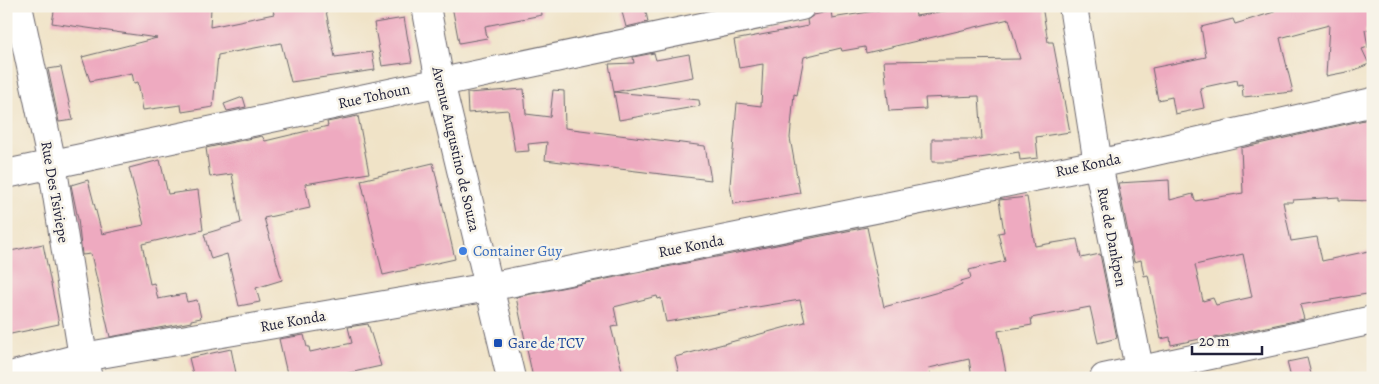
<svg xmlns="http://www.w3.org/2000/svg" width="1379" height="384" viewBox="0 0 1379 384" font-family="Alegreya,serif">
	<rect width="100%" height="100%" fill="#f7f3e8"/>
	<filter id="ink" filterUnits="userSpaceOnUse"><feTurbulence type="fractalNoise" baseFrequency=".02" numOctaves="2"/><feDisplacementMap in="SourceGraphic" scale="10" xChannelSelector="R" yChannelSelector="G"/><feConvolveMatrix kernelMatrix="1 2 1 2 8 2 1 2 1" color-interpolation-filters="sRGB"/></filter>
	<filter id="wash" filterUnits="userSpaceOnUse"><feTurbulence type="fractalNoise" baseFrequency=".0096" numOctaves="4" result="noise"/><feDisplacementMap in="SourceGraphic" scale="20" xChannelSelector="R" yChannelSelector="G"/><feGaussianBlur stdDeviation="1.12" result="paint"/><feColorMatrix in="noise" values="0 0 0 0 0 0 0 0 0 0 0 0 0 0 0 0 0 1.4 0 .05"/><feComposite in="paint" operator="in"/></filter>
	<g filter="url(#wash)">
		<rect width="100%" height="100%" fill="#f0e3c7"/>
		<g id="blocks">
			<path fill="#eeaac0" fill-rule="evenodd" d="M55,6H192L211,8L210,27L274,14L272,6H325L335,57L372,52L375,70L291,82L281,43L218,55L213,107L182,112L181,105L143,110L138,82L134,83L132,73L90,81L82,57L157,38L52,23Z
				M452,6H541L542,15L485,26L487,38L459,43Z
				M887,6H914L916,16L961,8L960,6H1042L1048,42H1053L1070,132L1036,137L1038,158L1020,160L1019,152L953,162H932V139H982L979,96L925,98L926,109L889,111L884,61L1020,59L1009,19L866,53L865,47L842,51L841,48L804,57L797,95L794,94L790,138L800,193L733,204L730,185L737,103L761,106L763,64L739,68L734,40L808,26L807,20L814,15L831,11L832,18L887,9Z
				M1273,6H1373V28L1365,30L1368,47L1362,49L1369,64L1352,71L1326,76L1329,25L1280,38L1293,92L1243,97L1242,84L1238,85L1237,80L1200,88L1204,108L1175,114L1172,97L1158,100L1152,68L1206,57L1201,27L1233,19L1235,24L1274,12Z
				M645,7L648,22L626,27L622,12Z
				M404,18L412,62L382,66L374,23Z
				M654,53L656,60L689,54L693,77L614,92L609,64L634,63L633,57Z
				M61,67L73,120L59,122L48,69Z
				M524,89L526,114L550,117L553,90L564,91L565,128L705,146L711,180L545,160L547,142L528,144L529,151L515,152L508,110L468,113L467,93Z
				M614,92L699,100L700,106L619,120Z
				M243,97L246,107L227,111L224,104Z
				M358,116L369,173L305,184L310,208L264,218L282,280L256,288L260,302L239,306L227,254L211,259L204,234L241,223L232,174L210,177L206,148L262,136L265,141L328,126L327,122Z
				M1373,118V201L1339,200V197L1293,200V202H1283L1291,241L1317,237L1322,261L1373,250V293L1300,305L1304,319L1200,341V339L1171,345L1170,337L1161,339L1148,275L1144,276L1141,260L1134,262L1118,183L1169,180L1170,200L1193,194L1195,201L1243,193L1241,148ZM1243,254L1252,297L1216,305L1213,298L1203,301L1195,265Z
				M160,160L168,194L198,190L203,230L142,244L150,284L154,283L158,299L185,294L187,302L197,300L201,318L191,320V322L110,337L91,254L82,255L78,219L71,185L88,180L102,234L144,225L129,168Z
				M433,163L455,259L383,275L361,180Z
				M1027,197L1035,246L1077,239L1081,258L1100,254L1117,338L1098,343L1090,307L1031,318L1032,325L998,331L1007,378H972L969,359L929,368L931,378H680L675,357L805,322L800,300L666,322L661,298L658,299L657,296L614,307L618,326L611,327L624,378H533L516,297L867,227L884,307L953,288L962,284L961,281L971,278L969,270L1005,261L998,233L1004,232L999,200Z
				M43,244L59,324L6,335V252Z
				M368,324L381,366L326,378H288L279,339L304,335L307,347H309L310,352L352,343L348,327Z
				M231,349L237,378H194L189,358Z
				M1307,358L1312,378H1291L1287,362Z"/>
		</g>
	</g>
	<g filter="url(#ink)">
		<use href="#blocks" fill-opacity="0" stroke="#6a666c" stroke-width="1"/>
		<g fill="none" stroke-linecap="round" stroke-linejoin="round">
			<g stroke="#6a666c" stroke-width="30">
				<path id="minor" d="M18,6L52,164L83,357L88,378
					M1073,6L1098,164L1141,378
					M6,174L801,6
					M6,377L83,357L489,287L1098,164L1373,102
					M1104,378L1373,320"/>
			</g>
			<g stroke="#6a666c" stroke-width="30">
				<path id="major" d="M426,6L440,82L511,378"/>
			</g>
			<use href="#minor" stroke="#fff" stroke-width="28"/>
			<use href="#major" stroke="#fff" stroke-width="28"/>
		</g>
	</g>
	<circle fill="#3f7fe0" stroke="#f7f3e8" stroke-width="2" cx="463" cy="251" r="5"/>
	<rect fill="#1a4fb4" stroke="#f7f3e8" stroke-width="2" x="493" y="338" width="10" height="10" rx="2.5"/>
	<g text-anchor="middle" stroke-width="5" stroke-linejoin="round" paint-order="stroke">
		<g font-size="15" fill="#22223b" stroke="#f7f3e8">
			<text transform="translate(374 96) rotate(-12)" y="5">Rue Tohoun</text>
			<text transform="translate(456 149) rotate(77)" y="5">Avenue Augustino de Souza</text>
			<text transform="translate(1088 165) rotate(-12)" y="5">Rue Konda</text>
			<text transform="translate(55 192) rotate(80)" y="5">Rue Des Tsiviepe</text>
			<text transform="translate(1112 237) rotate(79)" y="5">Rue de Dankpen</text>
			<text transform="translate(691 246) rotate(-11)" y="5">Rue Konda</text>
			<text transform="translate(293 321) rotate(-10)" y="5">Rue Konda</text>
		</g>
		<g font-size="15" fill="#366cbe" stroke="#f7f3e8" text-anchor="start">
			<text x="473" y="256">Container Guy</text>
		</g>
		<g font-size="15" fill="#164399" stroke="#f7f3e8" text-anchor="start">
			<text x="508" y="348">Gare de TCV</text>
		</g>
	</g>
	<rect width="1379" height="384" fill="none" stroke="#f7f3e8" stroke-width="25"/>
	<path d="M1192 346v8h70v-8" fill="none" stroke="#22223b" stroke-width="2.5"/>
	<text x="1199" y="346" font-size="15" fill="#22223b" stroke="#f7f3e8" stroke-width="4" paint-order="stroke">20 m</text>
</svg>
